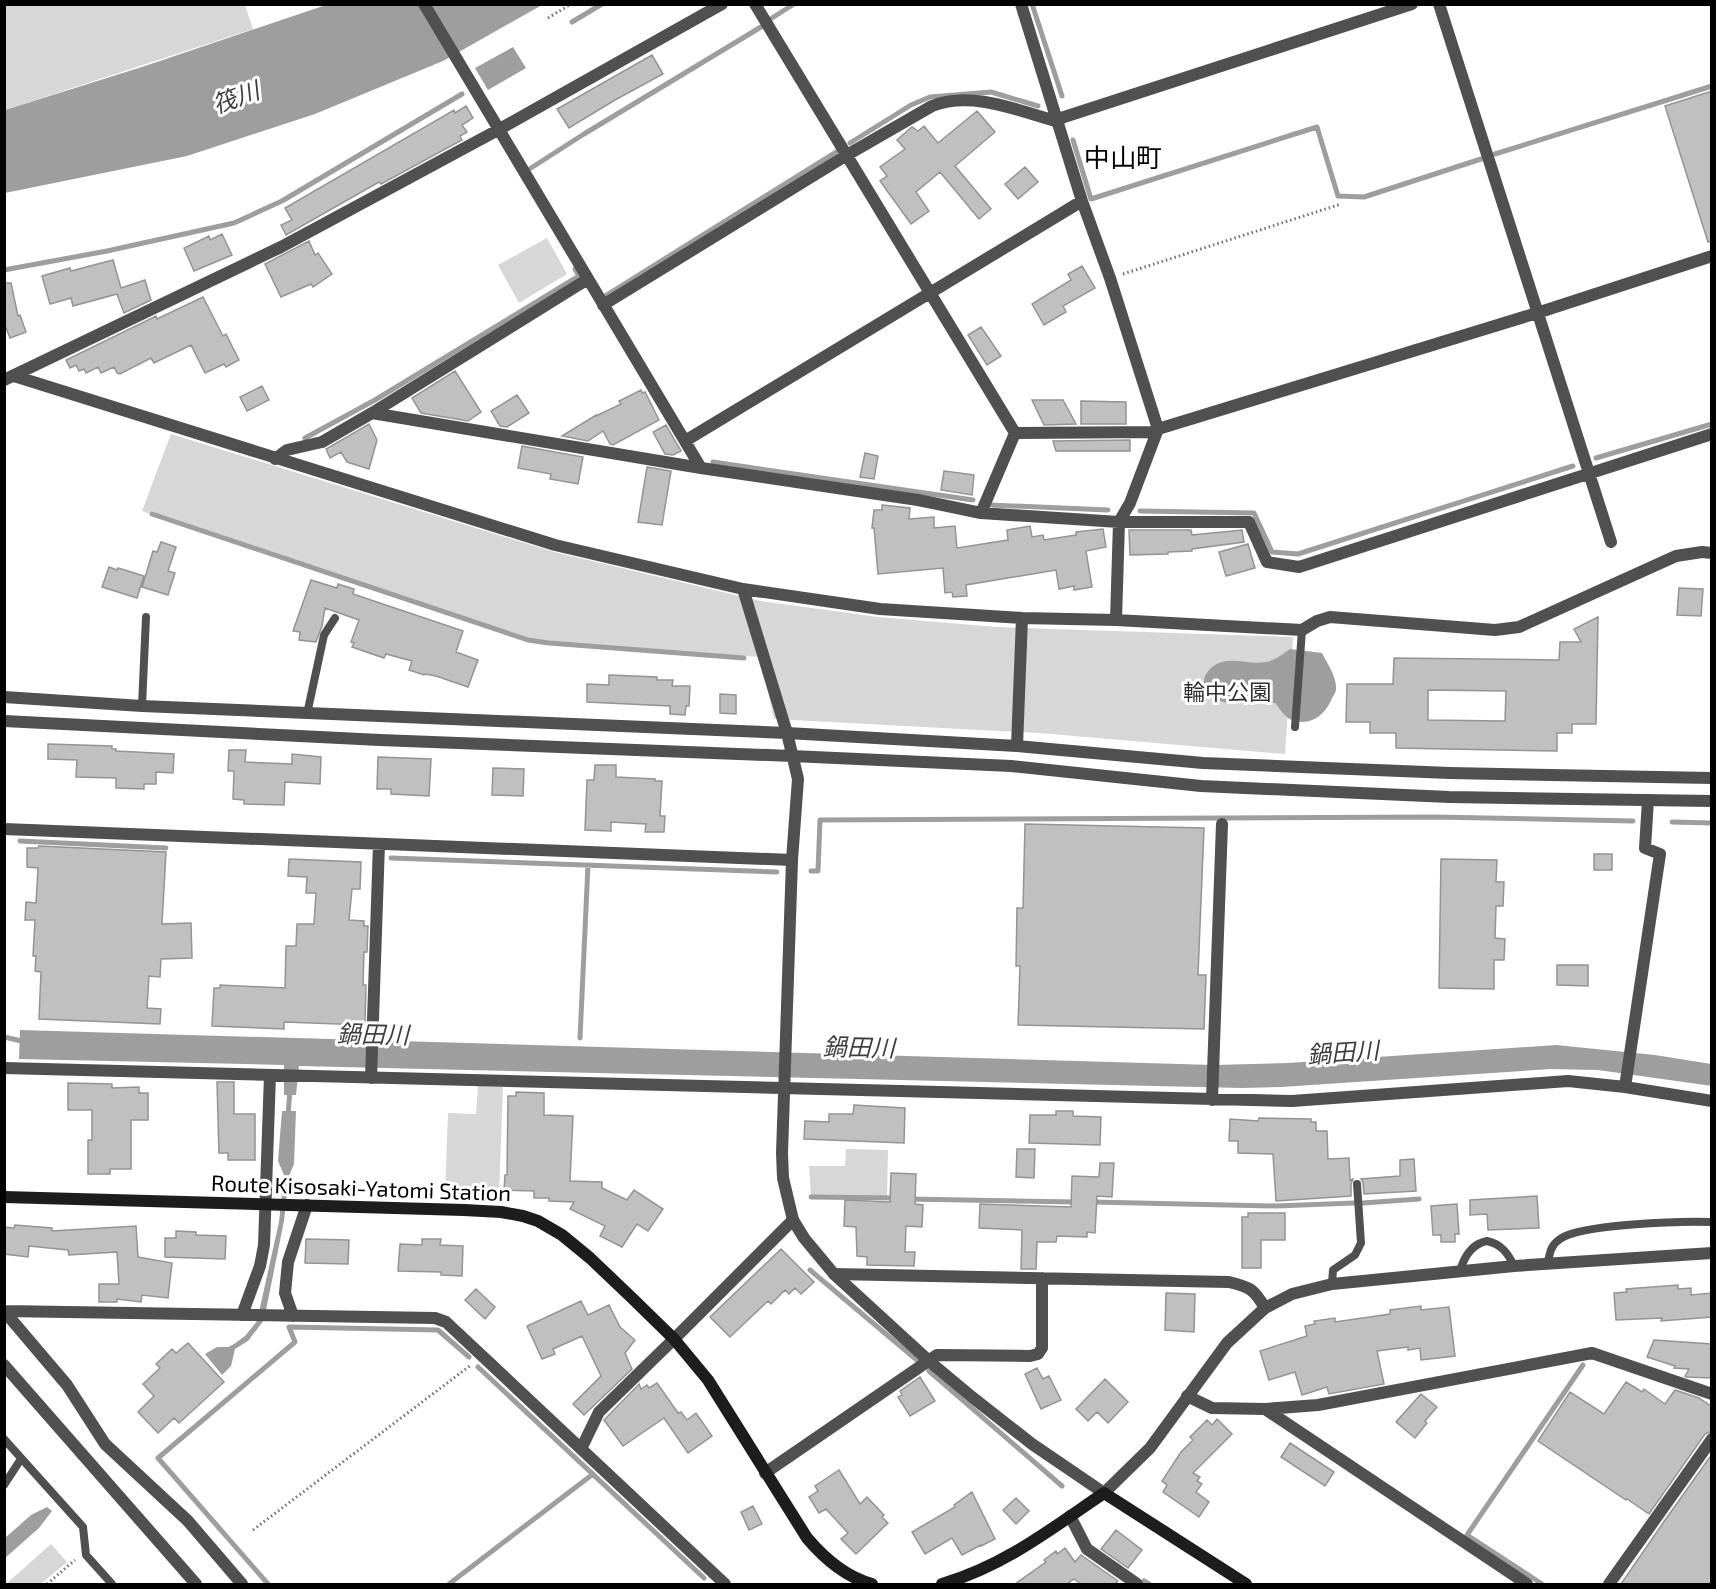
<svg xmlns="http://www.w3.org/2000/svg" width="1716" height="1589" viewBox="0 0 1716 1589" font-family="'Exo 2','Noto Sans JP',sans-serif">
	<rect width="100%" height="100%" fill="#fff"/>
	<path fill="#d7d7d7" d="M5,5H245L253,29L5,110Z
		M547,238L567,274L519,303L498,265Z
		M171,434L554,552L761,601L878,617L997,627L1293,637L1285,754L1039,733L774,719L760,657L549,643L528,640L142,511Z
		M478,1086L503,1087L499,1195L445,1194L448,1113L476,1114Z
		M846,1149L888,1150L887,1198L811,1197L809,1166H845Z
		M51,1544L67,1562L41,1584H6Z"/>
	<path fill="#9e9e9e" d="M326,5H542L443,61L315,114L187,156L5,193V110L145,66Z
		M513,47L526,68L488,90L475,68Z
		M1290,649L1322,653C1327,663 1337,677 1336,689C1336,692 1334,695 1332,698C1326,714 1311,727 1292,720C1285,718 1280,709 1275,703C1256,702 1202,712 1204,680C1205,672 1212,666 1219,663C1234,657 1250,665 1265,662C1274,661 1283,654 1290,649Z
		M20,1030L1214,1065L1288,1063L1556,1045L1655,1055L1711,1064L1712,1086L1598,1070L1551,1069L1281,1087L1241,1088L299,1066L296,1095H284V1065L19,1059Z
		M282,1111H296L294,1164L289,1176L284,1221L264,1320L248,1341L235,1349L231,1366L222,1375L205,1354L217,1347H228L234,1344L245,1336L257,1321L279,1222L284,1175L278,1161Z
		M47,1507L52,1511L39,1528L5,1558V1538L31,1515Z"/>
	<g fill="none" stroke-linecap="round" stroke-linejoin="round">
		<path stroke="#9e9e9e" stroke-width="5" d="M1032,4L1062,96
			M772,18L794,4
			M572,22L602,4
			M1073,140L1091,199L1317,127L1338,196L1364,197L1481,159
			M850,143L911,105L930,97L991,92L1038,106
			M1495,154L1712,86
			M531,168L584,134L761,27
			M4,270L107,251L234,223L282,201L462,94
			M605,296L836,152
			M305,438L375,400L579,276L575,269
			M1596,458L1712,424
			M713,462L973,500
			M991,505L1108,510
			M1140,511L1254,513L1272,552L1298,554L1573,466
			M152,514L528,640L549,643L744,658
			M1672,822L1712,823
			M20,841L166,848
			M391,858L777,872
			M811,871H818L820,820L1434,817L1633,821
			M4,1037L26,1042
			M580,1038L588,865
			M288,1116L290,1089
			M811,1197L897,1198
			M909,1199L1076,1202
			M1092,1202L1276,1206L1354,1203
			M1363,1203L1419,1199
			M810,1270L918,1361
			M478,1367L704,1578
			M929,1371L1062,1486
			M1144,1581L1149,1584
			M268,1584L158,1458L295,1342L289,1327L438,1330L469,1357
			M449,1584L593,1474
			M1542,1584L1467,1535L1583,1365"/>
	</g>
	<path fill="#c0c0c0" stroke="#949494" stroke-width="1.5" fill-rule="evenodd" d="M652,55L663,74L615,100L569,128L557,109Z
		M1712,91V241L1708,242L1665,106Z
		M466,106L473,118L462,125L467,132L460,136L462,140L381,184L379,182L286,235L281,225L292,220L285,208L454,110L455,113Z
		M977,111L995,132L955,166L991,209L979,219L940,172L916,192L929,211L911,224L880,181L887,176L880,167L905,149L897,140L912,127L918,131L924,126L938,143Z
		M1025,167L1038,182L1018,199L1005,184Z
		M222,234L232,255L194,271L184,248L209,236L210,240Z
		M309,241L315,255L318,253L332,274L313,287L311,284L281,297L265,264Z
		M113,260L121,288L145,280L151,300L124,313L117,294L73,306L71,298L50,304L42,276L70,268L71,271Z
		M1082,266L1095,288L1063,306L1066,312L1044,325L1032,304L1071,280L1068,274Z
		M4,283H11L18,316L20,315L26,332L10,338L4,323Z
		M203,297L223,336L226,334L239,360L226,367L224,364L205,373L191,345L154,363L151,358L120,374L117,373L114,367L101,373L98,367L86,373L84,369L79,371L76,365L70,368L66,360L156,316L157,319Z
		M981,327L1001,356L987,365L968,335Z
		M455,371L481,412L468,421L421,413L412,398Z
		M262,386L269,400L247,411L240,397Z
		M641,390L642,393L645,392L659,420L613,445L610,444L603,431L588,441L562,436L596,415V416L621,404L619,401Z
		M517,395L529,413L507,427L500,426L491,411Z
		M1032,400H1063L1076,424L1044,425Z
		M1081,401L1126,402V424H1081Z
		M369,424L377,440L369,469L347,462L341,452L330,458L326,449Z
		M666,425L681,451L673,455L665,454L653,432Z
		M1130,440V451H1056L1053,441Z
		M522,446L583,457L578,484L550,479L551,474L518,468Z
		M865,453L878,456L874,479L860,477Z
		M647,467L671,471L662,525L638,522Z
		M944,471L974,475L972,495L941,490Z
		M882,505L910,508L909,519L934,517V528L955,526L957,548L1008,540L1007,530L1030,526L1032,537L1043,535L1044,540L1076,535V532L1103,529L1106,547L1086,551L1092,587L1074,590V586L1059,589L1056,570L966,585L967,596L953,597L952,592L945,593L943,568L878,574L874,528H872L874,510H882Z
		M1129,530H1191L1192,535L1242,530L1244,542L1192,549V551L1168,552V554L1130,555Z
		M161,542L176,547L168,571L175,573L168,595L142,587L153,551L157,552Z
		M1248,544L1255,568L1226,576L1219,552Z
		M109,567L117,570L118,568L144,576L137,598L102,587Z
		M311,580L337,588L338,584L354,589L353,594L463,631L456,652L478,660L468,687L436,676L425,674L424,675L409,670L412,661L386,654L384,658L352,647L354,643L351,642L359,620L325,608L322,626L316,642L299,640L300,632L293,631Z
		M1679,588L1703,589L1701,616L1677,615Z
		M1598,617L1596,724H1572V733H1557V751L1396,748V733H1370V722H1346L1347,684H1393L1394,658L1559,660L1560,642H1581L1574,629ZM1428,690L1506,691L1505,721L1428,720Z
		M609,675L657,677V680H673L672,686H690L689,706H686L685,715L670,714V706L587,702V684L609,685Z
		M720,694L736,695V714L720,713Z
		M48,744L112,746V749H116V751L174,754L173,773L156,772V784H144V789L116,788V778L76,777L77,760L48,759Z
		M229,750H246L245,762L292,764V754L321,757L320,784L285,782L284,805L244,804V800L233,799L234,771H228Z
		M378,757L431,759L429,796L391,794V789H377Z
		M595,765H616V777L655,779V781H662L660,816H665L664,832H645L646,824L611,822V831L585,830L587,780H594Z
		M493,768L524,769L523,796L492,795Z
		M1025,824L1204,828L1198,975H1206L1204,1029L1018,1025L1020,966H1016L1017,908H1023Z
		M39,846L166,852L162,924L191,923L192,958L161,959L160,977L149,976L147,1008L161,1009L160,1024L39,1019L41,972L35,971L36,956H33L35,920H25L26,902L36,903L38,868L27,867V848H38Z
		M1594,854H1612V870H1594Z
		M289,859L361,862L360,889H352L349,920L364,921V926H368L367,952H364L363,985H366L365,1025L284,1022V1029L212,1026L214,988H220V985L285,988L286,946H296L297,924H314L316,893H306L307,877L288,876Z
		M1441,859L1497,860L1496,882H1504L1503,906H1496L1495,938L1505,939L1504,960H1494V989L1439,988Z
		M1557,965H1588V986L1557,985Z
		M217,1082H234V1114H255V1160H228V1153H219Z
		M68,1083L112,1084V1088L139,1087V1093H148V1120H131V1169H110V1174H88V1140H92V1110H68Z
		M516,1092L544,1093V1115L573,1116L570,1181L602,1182V1188L627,1200L634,1190L663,1209L648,1231L637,1224L622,1247L600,1236L605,1226L570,1209L574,1202L549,1201V1198H534V1191L504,1190L505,1175H507L508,1096H516Z
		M854,1105L905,1108L904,1143L804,1139L805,1121L829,1122V1114H853Z
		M1056,1111H1073V1116L1101,1117L1100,1145L1029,1143L1030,1115H1056Z
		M1259,1118L1311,1119V1122H1316V1131H1327L1328,1159L1349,1158L1350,1180L1353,1179L1351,1184V1196L1276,1201L1273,1154L1238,1153V1141H1229L1230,1119L1258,1121Z
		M1017,1149H1035L1034,1178L1016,1177Z
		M1414,1159L1416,1191L1364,1194L1363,1183L1361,1179L1400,1176V1160Z
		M1100,1163H1114L1113,1178L1112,1197L1097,1196L1095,1233L1087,1232V1237L1057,1236L1056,1242H1037L1036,1269H1021L1022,1230L979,1228L980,1204L1071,1207L1072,1176L1099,1177Z
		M891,1173L916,1174L915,1204L923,1205L922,1227L906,1226L905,1252H915L914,1266L867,1265V1257L857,1256L856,1227L844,1226L845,1200L890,1202Z
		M1537,1196L1539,1228L1488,1230L1487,1214L1470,1215V1200Z
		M1457,1204L1459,1234H1455V1242H1441V1235H1433L1431,1206Z
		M1248,1213H1285V1240H1261V1268H1242V1217H1248Z
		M15,1225L52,1228V1231L136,1226L138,1257L172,1263L168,1298L142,1295L141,1302L117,1299V1302H99V1284H119L117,1252L69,1255L68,1250L29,1246L28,1257L4,1254V1227L14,1228Z
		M176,1231L196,1232V1235L226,1236L225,1259L165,1257V1238H176Z
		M306,1239L349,1240L348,1264L305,1263Z
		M422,1239H441L440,1245L463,1246L462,1276L441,1275V1272L398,1271L400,1244L422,1245Z
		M781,1249L814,1282L801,1294L795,1288L789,1294L785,1290L771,1304L768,1301L730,1337L710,1317Z
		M1678,1285V1289L1691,1288V1295L1712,1293V1317L1661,1321L1662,1318L1616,1320L1614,1293L1627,1292L1626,1289Z
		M476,1289L495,1307L485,1319L465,1300Z
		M1166,1293L1195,1294L1194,1332L1165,1330Z
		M581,1301L588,1315L609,1305L620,1327L635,1340L625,1353L632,1369L584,1415L573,1404L601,1376L582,1336L553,1349L555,1354L542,1359L527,1326Z
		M1421,1306V1310L1449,1307L1455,1356L1421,1360L1420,1348L1408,1350V1347L1377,1351L1384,1384L1329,1394L1327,1387L1302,1395L1295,1372L1269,1380L1260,1351L1307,1336L1305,1326L1315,1324L1314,1321L1335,1318V1322L1390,1314V1310Z
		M1654,1340L1712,1344V1378L1686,1377L1685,1376L1689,1369L1674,1368L1675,1366L1647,1357Z
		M188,1343L224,1382L179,1423L174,1418L158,1433L138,1412L154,1396L143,1384L160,1368L156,1364L172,1349L176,1353Z
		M1037,1368L1043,1379L1049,1376L1061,1400L1041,1409L1025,1374Z
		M920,1377L935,1401L910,1416L898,1397L902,1395L900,1391Z
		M1105,1379L1128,1402L1108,1423L1097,1412L1088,1421L1076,1409Z
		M1626,1382L1642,1392L1644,1389L1665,1404L1675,1390L1699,1398L1712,1407V1431L1705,1434L1649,1514L1627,1499L1626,1500L1538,1441L1570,1392L1604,1414Z
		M657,1383L678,1413L681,1412L687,1420L696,1413L712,1436L688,1453L664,1418L623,1446L604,1420L639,1384L641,1389L647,1385L649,1388Z
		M1421,1394L1437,1407L1425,1421L1427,1423L1415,1438L1396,1422Z
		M1217,1419L1232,1434L1193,1473L1200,1477L1197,1481L1202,1484L1196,1492L1209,1502L1199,1517L1163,1492L1167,1485L1162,1481L1181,1452L1193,1440L1190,1437L1207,1420L1212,1425Z
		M1290,1443L1334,1472L1325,1486L1281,1457Z
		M1712,1454V1584H1621L1663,1523Z
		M839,1470L860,1504L867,1497L884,1515L882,1517L888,1523L856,1554L841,1539L848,1533L826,1509L819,1513L809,1497L818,1491L815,1486Z
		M972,1492L995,1539L981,1546V1545L962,1555L952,1538L925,1554L912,1532L955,1507L954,1505Z
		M1016,1498L1029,1511L1016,1524L1003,1510Z
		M753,1506L762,1524L749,1530L741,1512Z
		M1116,1530L1142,1550L1128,1568L1101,1549Z
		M1065,1548L1075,1562L1081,1555L1118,1581L1115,1584H1081L1074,1579L1067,1584H1015L1046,1562L1044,1560L1056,1551L1057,1554Z"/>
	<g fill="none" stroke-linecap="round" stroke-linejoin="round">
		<path stroke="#727272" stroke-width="3" stroke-dasharray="1.5 3" stroke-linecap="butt" d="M548,18L571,4
			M1123,274L1341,204
			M253,1530L471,1365
			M47,1584L75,1560"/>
		<path stroke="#505050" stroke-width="8" d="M142,706L146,617
			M307,714L324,635L335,618
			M1295,727L1302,630
			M1548,1262C1550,1252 1551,1245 1560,1239C1580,1224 1683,1221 1712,1222
			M1460,1271C1464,1257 1471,1244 1487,1241C1501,1244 1508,1253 1514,1266
			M1332,1284L1333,1270L1355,1255L1361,1243L1357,1184
			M4,1439L83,1527L86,1555L112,1584
			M4,1485L21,1459"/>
		<path stroke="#505050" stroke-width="12" d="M424,4L701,468
			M755,4L1015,433
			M1021,4L1082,201L1110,278L1158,429L1130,503L1119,522L1116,620
			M1439,4L1611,542
			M1058,119L1412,4
			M603,305L847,155L932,106C972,90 1019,111 1059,122
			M14,376L555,545L743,589L880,609L1022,618L1116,620L1302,630L1317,621L1330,617L1495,630L1519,627L1676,556L1702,552L1712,553
			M4,380L281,247L498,130L722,4
			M372,413L588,279
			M1158,429L1537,313L1712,256
			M1015,433L1157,432
			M685,441L1082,201
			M275,459L287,450L322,442L372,413L701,468L918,500L981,513L1119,522H1249L1267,562L1299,567L1712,434
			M981,513L1015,433
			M743,589L787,733
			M1017,746L1022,618
			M4,829L792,860
			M4,1068L1292,1101L1568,1081L1625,1087L1712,1101
			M371,1078L379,844
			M1625,1087L1660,854L1645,848L1648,800
			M1212,1100L1222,824
			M834,1274L1229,1282C1250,1287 1254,1289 1265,1308
			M4,1311L435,1318L446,1322L725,1584
			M4,1311L67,1385L105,1444L188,1521L242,1584
			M242,1315L260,1266L264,1245L270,1075
			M293,1316L285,1293L288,1262L307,1205
			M1187,1396L1212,1408L1265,1409L1318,1405L1592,1353L1712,1394
			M1265,1409L1527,1584
			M581,1449L599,1412L674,1339L793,1220
			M765,1473L937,1355L1030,1356L1038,1354L1042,1348V1278
			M1070,1516L1087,1549L1137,1584
			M1609,1584L1712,1439"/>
		<path stroke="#505050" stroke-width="12" d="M4,697L142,706L787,733L1017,746L1203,763L1450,773L1712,778
			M4,721L380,740L792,756L1011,766L1201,786L1449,797L1712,801
			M787,733L798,779L792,860L782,1153L783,1178L793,1220L804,1238L834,1274L929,1361L972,1397L1032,1444L1104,1493L1150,1448L1227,1343L1265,1308L1292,1294L1332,1284L1514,1266L1712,1253
			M4,1365L196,1584"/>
		<path stroke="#1d1d1d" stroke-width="12" d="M4,1197L464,1210L501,1212L523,1216L538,1221L562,1235L590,1258L632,1298L674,1339L708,1380L807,1538C824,1558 845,1577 872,1584
			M942,1584C1004,1566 1051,1529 1104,1493L1246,1584"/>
	</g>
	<g text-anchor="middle" stroke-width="6" stroke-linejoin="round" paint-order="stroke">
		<g font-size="22" fill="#2e2e2e" stroke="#fff">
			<text x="1227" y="700">輪中公園</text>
		</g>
		<g font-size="22" fill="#000" stroke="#fff">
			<text transform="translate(361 1188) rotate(2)" y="8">Route Kisosaki-Yatomi Station</text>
		</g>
		<g font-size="24" font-style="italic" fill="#3f3f3f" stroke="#fff">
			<text transform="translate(236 98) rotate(-20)" y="8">筏川</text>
			<text transform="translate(373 1035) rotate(1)" y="8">鍋田川</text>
			<text transform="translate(859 1048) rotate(1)" y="8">鍋田川</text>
			<text transform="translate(1343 1053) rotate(-4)" y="8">鍋田川</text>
		</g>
		<g font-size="26" fill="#000" stroke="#fff">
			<text x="1123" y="167">中山町</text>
		</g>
	</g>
	<rect width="1716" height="1589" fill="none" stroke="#000000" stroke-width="12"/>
</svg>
